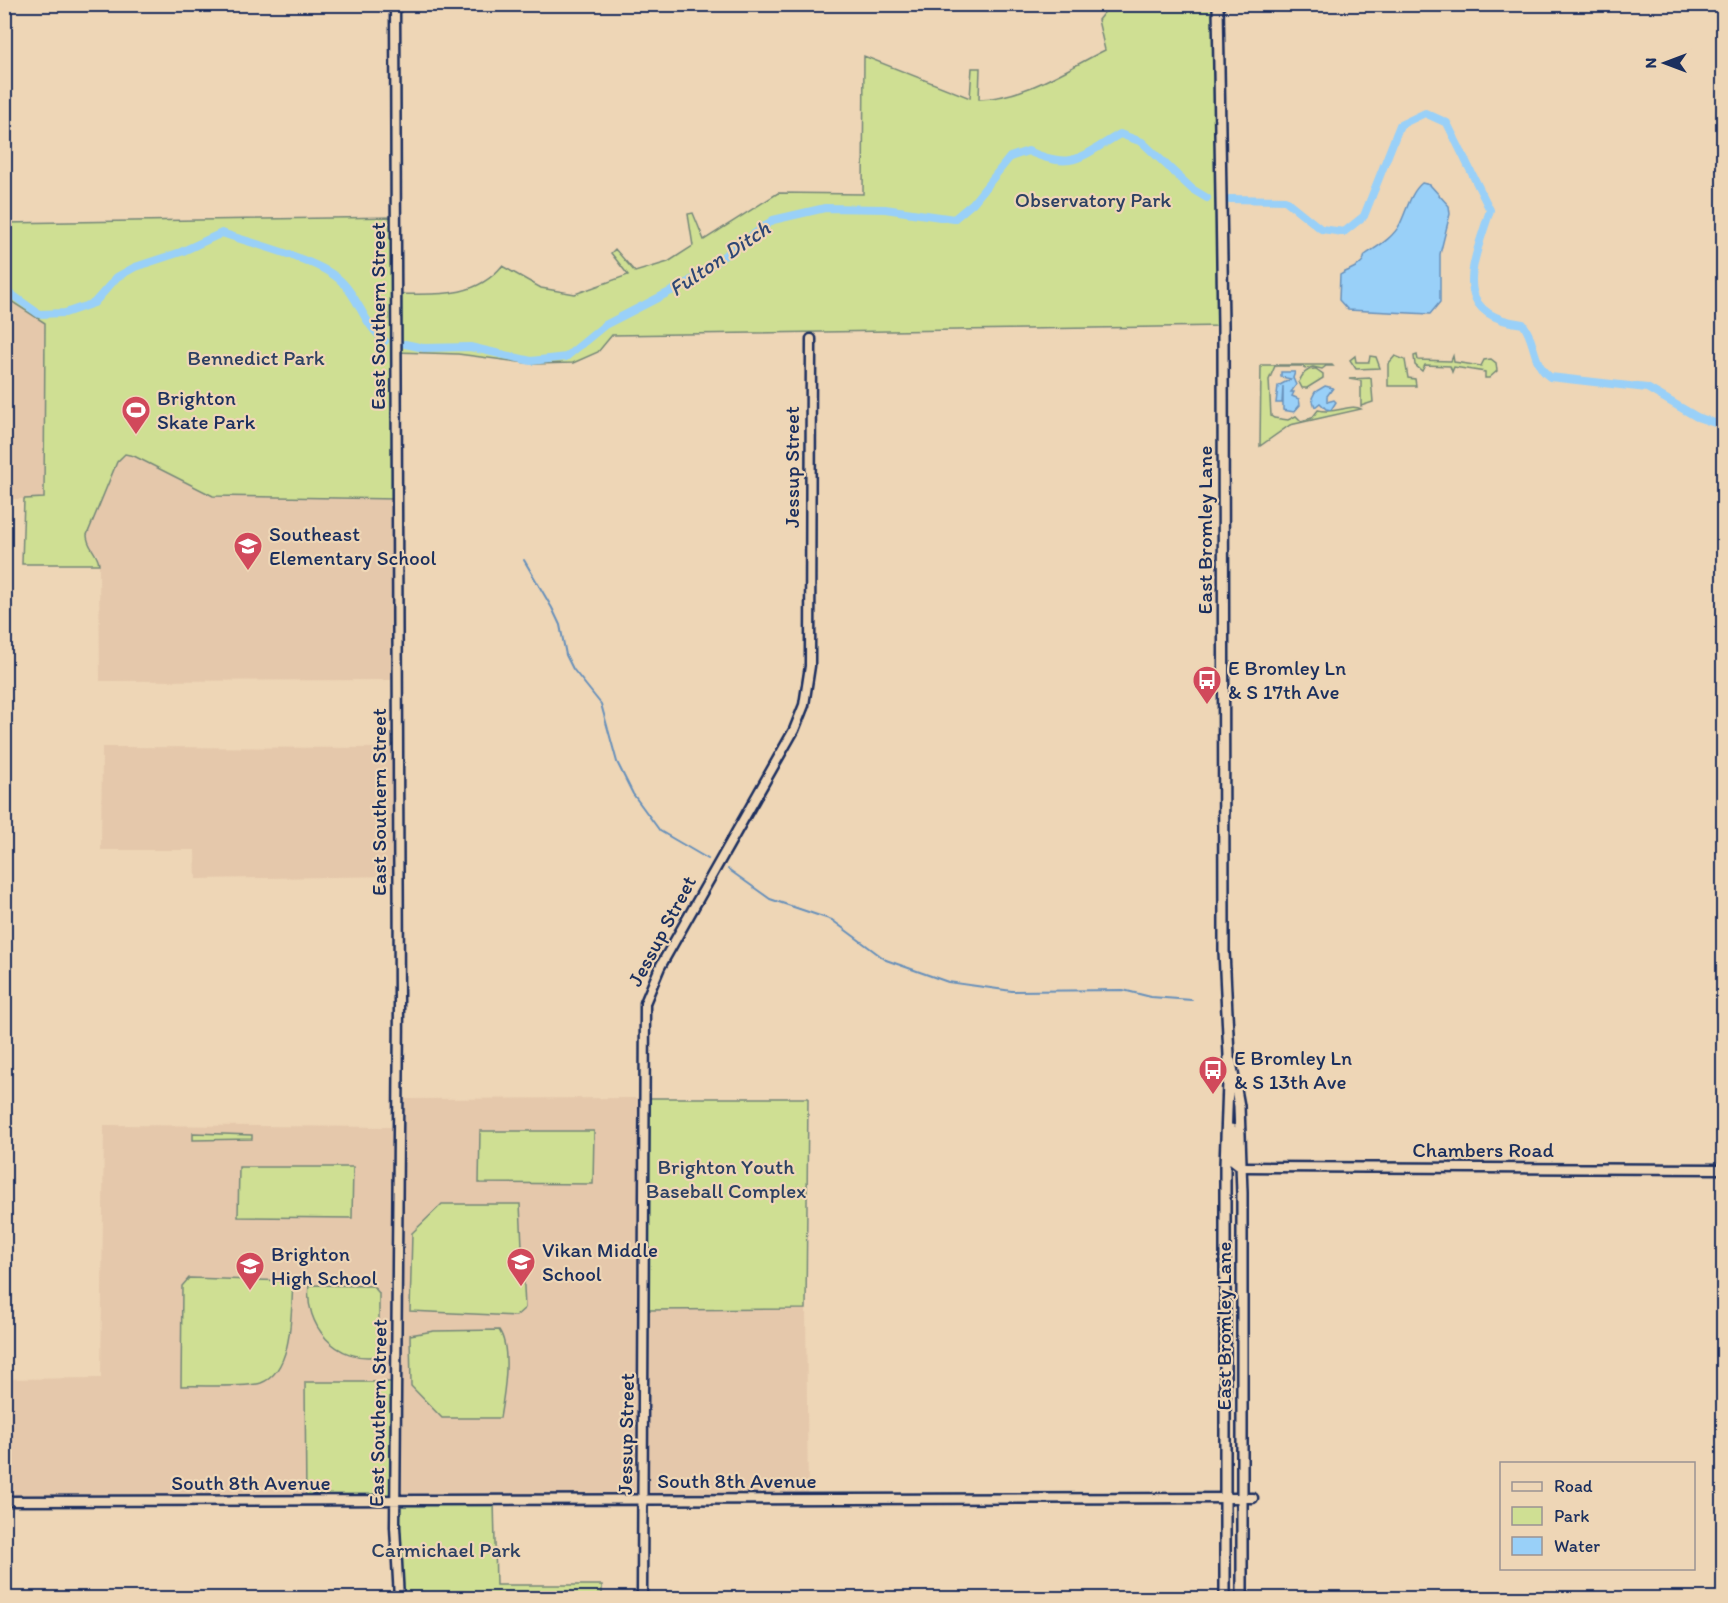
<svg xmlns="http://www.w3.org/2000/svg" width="1728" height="1603" viewBox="0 0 1728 1603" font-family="Itim,sans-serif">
	<rect width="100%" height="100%" fill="#eed6b6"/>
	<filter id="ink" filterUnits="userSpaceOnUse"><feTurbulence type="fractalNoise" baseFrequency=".0167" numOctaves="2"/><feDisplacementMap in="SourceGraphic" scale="12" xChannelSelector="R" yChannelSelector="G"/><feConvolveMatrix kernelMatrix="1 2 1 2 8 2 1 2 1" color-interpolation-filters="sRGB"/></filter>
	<g filter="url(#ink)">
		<path fill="#e5c8ab" d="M4,301H10L45,323L44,499H5Z
			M125,454L134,456L213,496L396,499V680L100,681L99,564L98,555L89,547L87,535L117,462Z
			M102,747L397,748L398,876L196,879L195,850H101Z
			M646,1098L645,1309H806L808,1499L5,1501L4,1379L101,1378L104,1125L398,1127L399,1099Z"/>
		<path fill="#cfdf93" stroke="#758778" stroke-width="1.5" d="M1110,5H1218L1223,326L612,335L598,352L573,363L534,364L458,354L396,352V499L213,496L134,456L125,454L117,462L87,535C87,547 97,552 99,564H22L24,499L44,498L45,323L11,301H5L4,223L396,217V294C435,294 475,299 502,266L541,288L575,294L628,275L611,253L615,249L635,272L668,262L693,246L688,214L693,213L704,240L778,193L863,194L864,56L970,98L972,68H980L979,99C1025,98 1065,70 1105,50L1098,20Z
			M1417,355L1418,360L1451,361L1453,356L1454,362L1481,366L1484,360L1491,359L1496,363L1497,371L1489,378H1485V372L1454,367L1452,372L1450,366L1425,365L1422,371L1415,365L1414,356Z
			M1355,356L1356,362H1369L1370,356L1376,357L1380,368L1356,369L1350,360Z
			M1395,356L1405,360L1408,378L1415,379L1416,386H1388V364Z
			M1261,365H1332L1333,366H1326L1322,369L1313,367L1305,369L1303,366H1275L1269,380L1271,416L1274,418L1288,420L1296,416L1301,421L1312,418L1318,410C1335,415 1351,403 1361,409L1290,425L1260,446Z
			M1316,369L1323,374V378L1307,388H1302L1299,382C1302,374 1307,368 1316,369Z
			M1371,378L1373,402L1361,406V381L1349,379Z
			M646,1098H808L806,1309L645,1310Z
			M480,1131H594L593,1184L479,1183Z
			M193,1133L252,1135V1139L193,1140Z
			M239,1167H353L352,1218L238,1217Z
			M442,1204H520L525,1308L516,1316L410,1311L412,1233Z
			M189,1278L293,1281C291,1309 294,1371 261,1383C245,1388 200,1385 181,1386L182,1286Z
			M309,1285L373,1286L379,1293V1356C336,1364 304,1325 309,1285Z
			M499,1330C512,1349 504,1395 500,1418H442L411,1386L410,1335L434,1331Z
			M305,1382H396L395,1500H494L496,1585H602V1598H399L395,1500L306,1501Z"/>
		<path fill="#99d0f8" stroke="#6790ba" stroke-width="1.5" d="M1422,183L1430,185L1449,206L1450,214L1440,254V302L1430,314L1348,310L1339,300L1340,275C1349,269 1363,267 1365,255C1378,246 1393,238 1400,224C1407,210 1410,193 1422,183Z
			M1281,372H1295L1293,378L1296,385L1291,392H1294L1292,396L1299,399L1300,405L1294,412L1283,410V386L1282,403H1276L1278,386L1291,379L1281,377Z
			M1325,386L1333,388L1327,396V402L1334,400L1336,402L1331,410L1326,409L1320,403L1315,407L1312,398L1315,392Z"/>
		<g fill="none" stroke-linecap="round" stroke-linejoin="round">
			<path stroke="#6790ba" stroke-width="2" d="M524,560L552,608L560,625L566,655L573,669L601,704L617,762L633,794L660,831L708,859
				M728,869L770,899L832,920L886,960L948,982L1012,991L1123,990L1151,997L1192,1000"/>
			<path stroke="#99d0f8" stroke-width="8" d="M1230,199L1285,200L1321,229L1344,232L1364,216L1400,125L1425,113L1447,123L1490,210C1475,260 1446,315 1523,324C1536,342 1532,364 1550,377L1647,388L1697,417L1724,426
				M4,289L39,314L65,313L94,303L117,277L135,267L181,252L222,233C253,244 321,260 342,282C360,300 364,325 385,341
				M405,344L424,348L470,347L531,361L566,357L605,325L687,283L773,220L825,208L885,209L954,219L973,203L1010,157L1028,151C1073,171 1080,157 1120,134L1142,142L1192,189L1207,198"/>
			<g stroke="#1b2f5e" stroke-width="13">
				<path id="tertiary" d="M395,4L399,1004L395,1527L399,1598
					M1242,1167L1724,1169
					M4,1501L1253,1498
					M642,1598L645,1003L660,967L794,730L804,705L810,666L811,339"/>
			</g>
			<g stroke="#1b2f5e" stroke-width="14">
				<path id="secondary" d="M1218,4L1223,326L1224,951L1229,1055L1225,1166V1598
					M1231,1062L1239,1106L1242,1193V1598
					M1231,1129L1233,1160L1242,1167"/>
			</g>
			<use href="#tertiary" stroke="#eed6b6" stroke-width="8"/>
			<use href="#secondary" stroke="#eed6b6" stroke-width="9"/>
		</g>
	</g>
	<defs>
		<g id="stadium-pin" transform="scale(1.5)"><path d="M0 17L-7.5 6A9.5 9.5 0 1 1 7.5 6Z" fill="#d1495b" stroke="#eed6b6"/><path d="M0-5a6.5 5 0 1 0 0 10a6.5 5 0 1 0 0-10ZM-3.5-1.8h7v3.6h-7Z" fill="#fff"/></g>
		<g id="school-pin" transform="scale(1.5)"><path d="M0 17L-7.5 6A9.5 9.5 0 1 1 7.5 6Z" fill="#d1495b" stroke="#eed6b6"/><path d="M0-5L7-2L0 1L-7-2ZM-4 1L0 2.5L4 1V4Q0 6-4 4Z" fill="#fff"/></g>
		<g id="bus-pin" transform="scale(1.5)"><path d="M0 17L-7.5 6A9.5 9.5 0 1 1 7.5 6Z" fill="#d1495b" stroke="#eed6b6"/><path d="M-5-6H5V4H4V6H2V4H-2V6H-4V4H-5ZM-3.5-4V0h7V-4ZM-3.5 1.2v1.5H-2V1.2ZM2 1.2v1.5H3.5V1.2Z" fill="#fff"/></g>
	</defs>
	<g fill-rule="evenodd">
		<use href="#stadium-pin" x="136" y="410"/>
		<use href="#school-pin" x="248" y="546"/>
		<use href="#bus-pin" x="1207" y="680"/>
		<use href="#bus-pin" x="1213" y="1070"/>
		<use href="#school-pin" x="521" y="1262"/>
		<use href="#school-pin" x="250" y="1266"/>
	</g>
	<g text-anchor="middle" stroke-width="4.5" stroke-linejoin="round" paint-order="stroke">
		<g font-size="21" fill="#2d4163" stroke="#eed6b6">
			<text x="1093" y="207">Observatory Park</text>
			<text x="256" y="365">Bennedict Park</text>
			<text x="726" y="1174">Brighton Youth<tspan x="726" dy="24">Baseball Complex</tspan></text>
			<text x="446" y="1557">Carmichael Park</text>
		</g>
		<g font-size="21" fill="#1b2f5e" stroke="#eed6b6">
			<text transform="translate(378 316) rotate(-90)" y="7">East Southern Street</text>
			<text transform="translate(792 467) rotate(-90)" y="7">Jessup Street</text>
			<text transform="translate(1205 530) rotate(-90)" y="7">East Bromley Lane</text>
			<text transform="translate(379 802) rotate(-90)" y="7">East Southern Street</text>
			<text transform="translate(662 931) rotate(-62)" y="7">Jessup Street</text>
			<text x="1483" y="1157">Chambers Road</text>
			<text transform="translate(1224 1326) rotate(-90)" y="7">East Bromley Lane</text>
			<text transform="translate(378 1413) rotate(-89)" y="7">East Southern Street</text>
			<text transform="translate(626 1434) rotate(-89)" y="7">Jessup Street</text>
			<text x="737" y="1488">South 8th Avenue</text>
			<text x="251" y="1490">South 8th Avenue</text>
		</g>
		<g font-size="21" fill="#1b2f5e" stroke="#eed6b6" text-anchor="start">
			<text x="157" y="405">Brighton<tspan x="157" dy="24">Skate Park</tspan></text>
			<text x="269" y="541">Southeast<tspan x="269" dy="24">Elementary School</tspan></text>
			<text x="1228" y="675">E Bromley Ln<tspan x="1228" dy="24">&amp; S 17th Ave</tspan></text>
			<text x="1234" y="1065">E Bromley Ln<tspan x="1234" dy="24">&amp; S 13th Ave</tspan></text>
			<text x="542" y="1257">Vikan Middle<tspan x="542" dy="24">School</tspan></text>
			<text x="271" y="1261">Brighton<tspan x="271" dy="24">High School</tspan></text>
		</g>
		<g font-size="22" font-style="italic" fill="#2e4775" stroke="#eed6b6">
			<text transform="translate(719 258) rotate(-34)" y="8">Fulton Ditch</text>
		</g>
	</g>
	<rect width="1728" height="1603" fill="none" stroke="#eed6b6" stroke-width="24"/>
	<rect x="12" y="12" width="1704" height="1579" fill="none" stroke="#1b2f5e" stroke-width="2" filter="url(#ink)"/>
	<rect x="1500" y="1462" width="195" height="108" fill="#eed6b6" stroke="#9a9393" stroke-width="1.5"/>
	<rect x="1512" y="1482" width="30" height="9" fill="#eed6b6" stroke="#9a9393" stroke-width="1.5"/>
	<text x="1554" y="1492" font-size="18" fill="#1b2f5e">Road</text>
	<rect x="1512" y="1507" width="30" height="18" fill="#cfdf93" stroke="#9a9393" stroke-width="1.5"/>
	<text x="1554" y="1522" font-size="18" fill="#1b2f5e">Park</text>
	<rect x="1512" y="1537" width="30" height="18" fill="#99d0f8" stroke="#9a9393" stroke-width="1.5"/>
	<text x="1554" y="1552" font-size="18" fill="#1b2f5e">Water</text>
	<g transform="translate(1665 63) rotate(270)" stroke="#eed6b6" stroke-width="4.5" paint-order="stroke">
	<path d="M0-4.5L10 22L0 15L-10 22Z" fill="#1b2f5e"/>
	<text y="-9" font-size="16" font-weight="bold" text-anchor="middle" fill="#1b2f5e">N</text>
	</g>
</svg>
